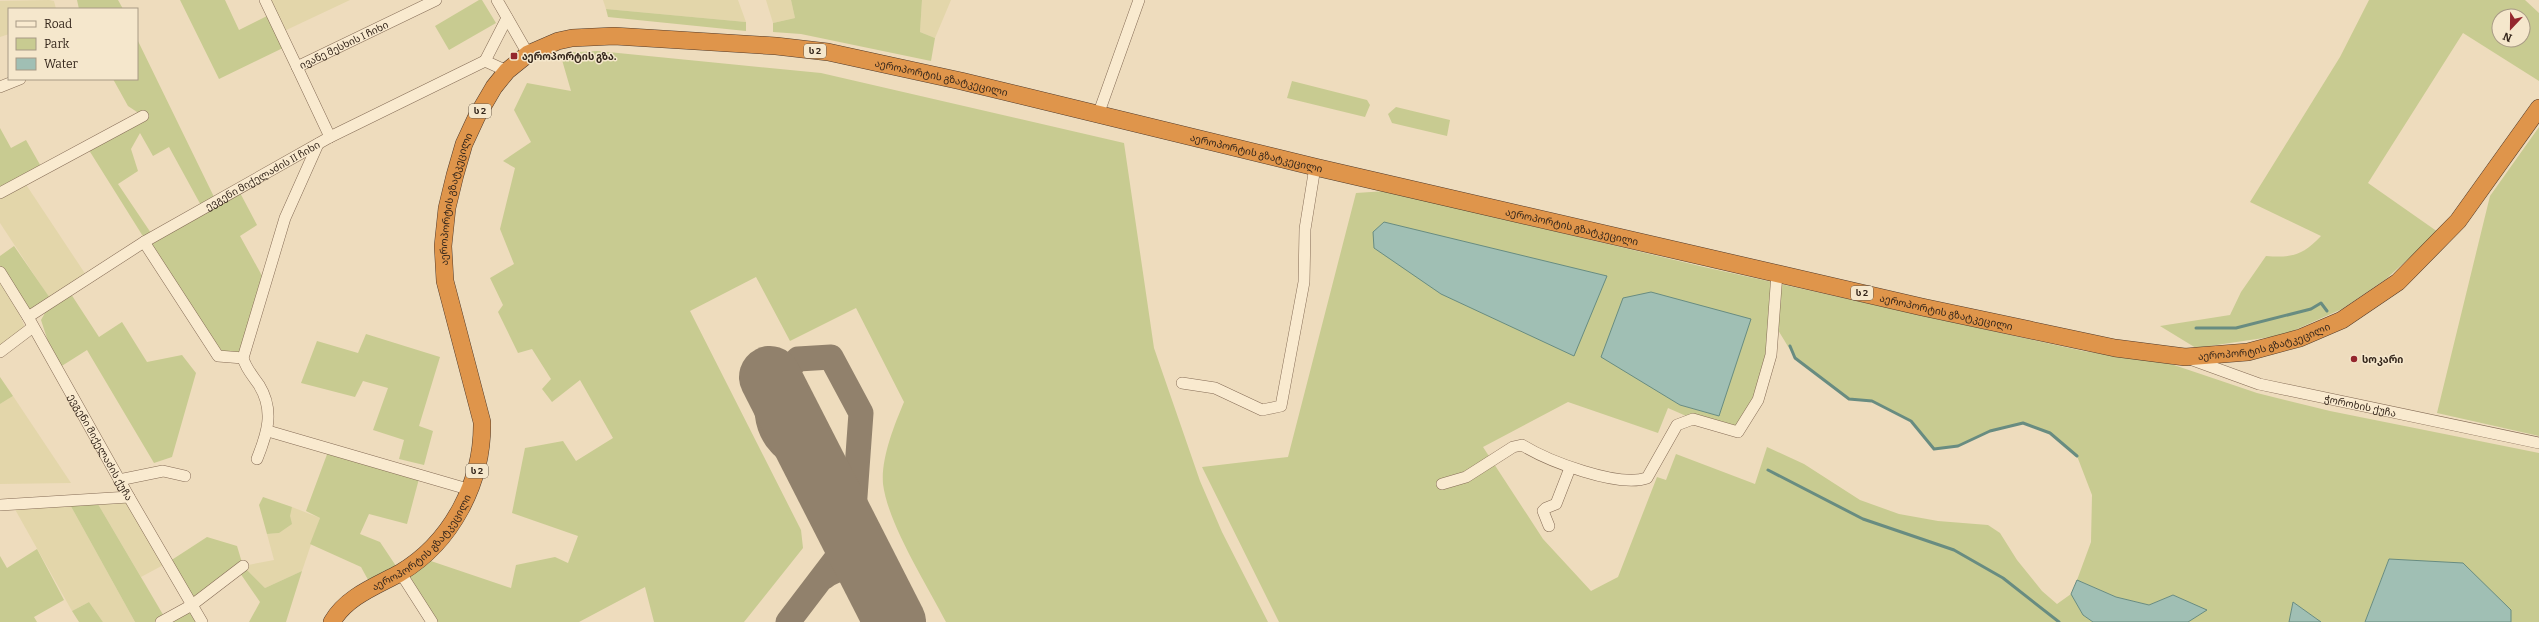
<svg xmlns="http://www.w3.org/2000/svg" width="2539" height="622" viewBox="0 0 2539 622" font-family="Bitter,'Noto Sans Georgian',serif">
	<rect width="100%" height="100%" fill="#eedcbd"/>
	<path fill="#e3d6aa" d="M49,0L54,1L56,9H9V34L0,37V1Z
		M265,0H350L280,33Z
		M603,0H738L746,22L606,9Z
		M766,0H791L795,18L773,23Z
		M922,0H951L935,38L920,32Z
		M23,180L88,278L52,302L0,223V193Z
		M0,272L25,327L0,350Z
		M13,396L71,483L0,484V404Z
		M129,497L167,563L141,577L95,499Z
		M68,501L135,622H103L89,602L72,611L12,504Z
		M292,507L320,518L302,571L265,588L243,566L274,560L267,534L279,533Z"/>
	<path fill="#c8cb91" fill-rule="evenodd" d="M77,0H118L123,9H79Z
		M180,0H225L239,30L271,14L287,46L219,79Z
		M479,0H482L496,23L449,50L435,26Z
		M791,0H922L920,32L935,38L931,61L801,34L773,32V23L795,18Z
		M2369,0H2525L2539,13V81L2463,33L2368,183L2438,232L2386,279L2342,309L2284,335L2196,348L2160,326L2230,315L2241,292L2266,256C2293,258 2303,255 2321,236L2250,202L2340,57ZM2499,16H2523V40H2499Z
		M606,9L746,22V31L608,17Z
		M137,39L216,201L238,189L257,225L240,236L266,283L243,358L218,356L87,147L143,116L128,106L113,79H137ZM140,133L153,156L169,147L203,209L153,236L118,184L138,171L131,149Z
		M598,51L821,73L1124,143L1154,348L1200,481L1222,532L1268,622H946C927,585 888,524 883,484C881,458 894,426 904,402L856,308L790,341L756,277L690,311L801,530L803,548L744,622H654L645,587L579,622H426L400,573L372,587L361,567L310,544L320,518L306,511L329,449L420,475L407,524L369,514L360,534L380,542L400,572L422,558L511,588L516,565L555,557L568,563L578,536L512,513L525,448L563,441L576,461L613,438L580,380L552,402L542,389L551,379L532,349L518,353L498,312L503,305L490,278L514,264L500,229L515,168L503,161L531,142L514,110L527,83L571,91L560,53Z
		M1292,81L1367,100L1370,105L1365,117L1287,98Z
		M1396,107L1450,120L1447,136L1392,123L1388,114Z
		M2539,127V436L2437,413L2490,196Z
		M0,128L11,148L26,140L43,170L0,193Z
		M1386,191L1704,267L2083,351L2171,364L2257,393L2330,411L2539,453V622H2511V610L2389,559L2365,622H2321L2293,602L2289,622H2188L2206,610L2173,595L2149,605L2116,597L2077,580L2091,542L2092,495L2077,456L2050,433L2023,423L1990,431L1958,446L1934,449L1911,421L1872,401L1849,399L1795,358L1772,320L1771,355L1738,432L1693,419L1668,408L1658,433L1568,402L1483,447L1543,539L1591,591L1618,577L1657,477L1666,480L1676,454L1755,484L1767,447L1804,464L1860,500L1899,514L1938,521L1988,525L2000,533L2017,560L2042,591L2057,604L2071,594L2083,615L2093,622H1279L1202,467L1288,457L1356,193ZM1635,377L1719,416L1680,405Z
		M14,246L52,301L69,291L99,337L122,322L147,362L182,355L196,373L172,457L154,463L87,350L57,369L41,320L51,302L31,312L0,271V256Z
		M366,334L440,357L419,426L433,431L424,465L399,459L404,440L373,430L388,388L363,381L355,397L301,383L317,341L358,353Z
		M0,377L13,396L0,404Z
		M263,497L292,507L290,516L292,524L279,533L267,534L259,505Z
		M95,499L165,618L192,605L167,563L207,537L237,546L243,566L265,588L302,571L286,622H249L260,602L238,570L192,605L202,622H135L68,501Z
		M37,549L64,600L34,617L37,622H0V556L7,568Z
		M89,602L103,622H79L72,611Z"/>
	<path fill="#a0bfb4" stroke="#688c81" d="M1384,222L1607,276L1574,356L1441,294L1374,248L1373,232Z
		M1651,292L1751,319L1719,416L1680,405L1601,357L1623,298Z
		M2389,559L2463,563L2511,610V622H2365Z
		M2077,580L2116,597L2149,605L2173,595L2207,610L2188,622H2093L2083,615L2071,594Z
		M2293,602L2321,622H2289Z"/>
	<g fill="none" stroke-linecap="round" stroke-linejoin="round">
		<path stroke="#688c81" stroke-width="3" d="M2196,328H2236L2311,309L2321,303L2327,311
			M1790,346L1795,358L1849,399L1872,401L1911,421L1934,449L1958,446L1990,431L2023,423L2050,433L2077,456
			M1768,470L1863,519L1954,550L2003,578L2059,622"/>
		<path stroke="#91816c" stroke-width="25" d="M823,578C837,567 858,563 872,579C878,585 882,596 886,604
			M788,622L852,538L861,413L831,357L798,359C790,367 781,374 774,383C762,401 766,428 780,443C787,452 802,456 812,460"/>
		<path stroke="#91816c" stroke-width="62" d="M770,377L895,622"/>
		<g stroke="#856c56" stroke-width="12">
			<g id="minor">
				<path id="s1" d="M265,0L297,67L436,0"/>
				<path d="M497,0L528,54"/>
				<path d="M485,61L507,18"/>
				<path d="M297,67L330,137"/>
				<path d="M0,87L20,79"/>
				<path d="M1098,115L1139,0"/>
				<path d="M0,193L143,116"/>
				<path d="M144,242L218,356L243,358"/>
				<path id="s2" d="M0,272L28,317L129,497L202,622"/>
				<path id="s3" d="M28,317L144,242L330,137L485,61L507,71"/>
				<path d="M0,352L33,327"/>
				<path id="s4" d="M2190,359L2259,384L2539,443"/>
				<path d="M1182,383L1215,388L1262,410L1281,406L1304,282L1305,229L1315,167"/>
				<path d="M268,431L471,490"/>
				<path d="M257,459C267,434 275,411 259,385C253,376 246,369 243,358L285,218L318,144"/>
				<path d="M119,480L163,471L185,476"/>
				<path d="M1442,484L1466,477L1513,447L1522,445C1548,461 1618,488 1647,478L1677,425L1693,419L1738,432L1758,400L1771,355L1777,273"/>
				<path d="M0,505L129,497"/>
				<path d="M1549,526L1543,511L1546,508L1556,504L1570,468"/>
				<path d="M400,572L432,622"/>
				<path d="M161,622L192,605L243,566"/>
			</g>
		</g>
		<g stroke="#523b2b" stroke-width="18">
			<g id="highway">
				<path id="s5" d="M332,622C346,597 376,586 400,573C452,542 483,482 482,422L445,281L443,246L447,208L455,175L464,144L477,116L494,87L507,71L528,54L558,41L572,38L614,36L776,46L828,52L961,81L1315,167L1922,307L2115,348L2185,357L2248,352L2300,338L2342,320L2398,282L2458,221L2539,108"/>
			</g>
		</g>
		<use href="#minor" stroke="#f9eacf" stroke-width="11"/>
		<use href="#highway" stroke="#df954b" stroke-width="17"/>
	</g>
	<g fill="#94262d" stroke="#f5e7cc" stroke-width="1.5">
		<rect x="510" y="52" width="8" height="8" rx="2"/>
		<circle cx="2354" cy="359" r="4"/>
	</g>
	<g text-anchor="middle" stroke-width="3" stroke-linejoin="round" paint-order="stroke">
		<g fill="#f5e7cc" stroke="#6e6050" stroke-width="1">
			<rect x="804" y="44" width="22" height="14" rx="3"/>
			<rect x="469" y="104" width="22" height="14" rx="3"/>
			<rect x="1851" y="286" width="22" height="14" rx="3"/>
			<rect x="466" y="464" width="22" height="14" rx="3"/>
		</g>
		<g font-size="9" font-weight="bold" fill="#34261b">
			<text x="815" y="54">ს 2</text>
			<text x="480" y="114">ს 2</text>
			<text x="1862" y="296">ს 2</text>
			<text x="477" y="474">ს 2</text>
		</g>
		<g font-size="10" fill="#34261b" stroke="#f5e7cc">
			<text dy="4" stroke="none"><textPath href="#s1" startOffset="126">ივანე მესხის I ჩიხი</textPath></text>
			<text dy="4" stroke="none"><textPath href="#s5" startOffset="1082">აეროპორტის გზატკეცილი</textPath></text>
			<text dy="4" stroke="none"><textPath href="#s5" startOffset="1406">აეროპორტის გზატკეცილი</textPath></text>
			<text dy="4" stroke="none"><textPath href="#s3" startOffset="274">ევგენი მიქელაძის II ჩიხი</textPath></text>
			<text dy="4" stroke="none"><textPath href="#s5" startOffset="494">აეროპორტის გზატკეცილი</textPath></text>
			<text dy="4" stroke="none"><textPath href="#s5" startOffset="1730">აეროპორტის გზატკეცილი</textPath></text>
			<text dy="4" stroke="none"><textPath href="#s5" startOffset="2114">აეროპორტის გზატკეცილი</textPath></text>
			<text dy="4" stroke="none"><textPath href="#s5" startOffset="2438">აეროპორტის გზატკეცილი</textPath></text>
			<text dy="4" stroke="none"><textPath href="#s4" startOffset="177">ჭოროხის ქუჩა</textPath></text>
			<text dy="4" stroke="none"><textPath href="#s2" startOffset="202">ევგენი მიქელაძის ქუჩა</textPath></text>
			<text dy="4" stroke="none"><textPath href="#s5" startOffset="122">აეროპორტის გზატკეცილი</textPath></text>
		</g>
		<g font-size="10" font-weight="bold" fill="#34261b" stroke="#f5e7cc" text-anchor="start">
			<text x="522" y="60">აეროპორტის გზა.</text>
			<text x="2362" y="363">სოკარი</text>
		</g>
	</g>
	<rect x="8" y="8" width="130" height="72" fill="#f5e7cc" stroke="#a89a85"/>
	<rect x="16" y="21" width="20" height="6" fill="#f9eacf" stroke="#a89a85"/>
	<text x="44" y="28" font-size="12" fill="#34261b">Road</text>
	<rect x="16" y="38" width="20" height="12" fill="#c8cb91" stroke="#a89a85"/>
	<text x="44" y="48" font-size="12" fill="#34261b">Park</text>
	<rect x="16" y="58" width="20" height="12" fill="#a0bfb4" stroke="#a89a85"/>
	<text x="44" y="68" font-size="12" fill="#34261b">Water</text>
	<g transform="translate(2511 28) rotate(202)"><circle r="19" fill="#f5e7cc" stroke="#a89a85"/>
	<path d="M0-3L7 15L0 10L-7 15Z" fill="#94262d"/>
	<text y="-6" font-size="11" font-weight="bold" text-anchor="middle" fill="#34261b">N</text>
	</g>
</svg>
